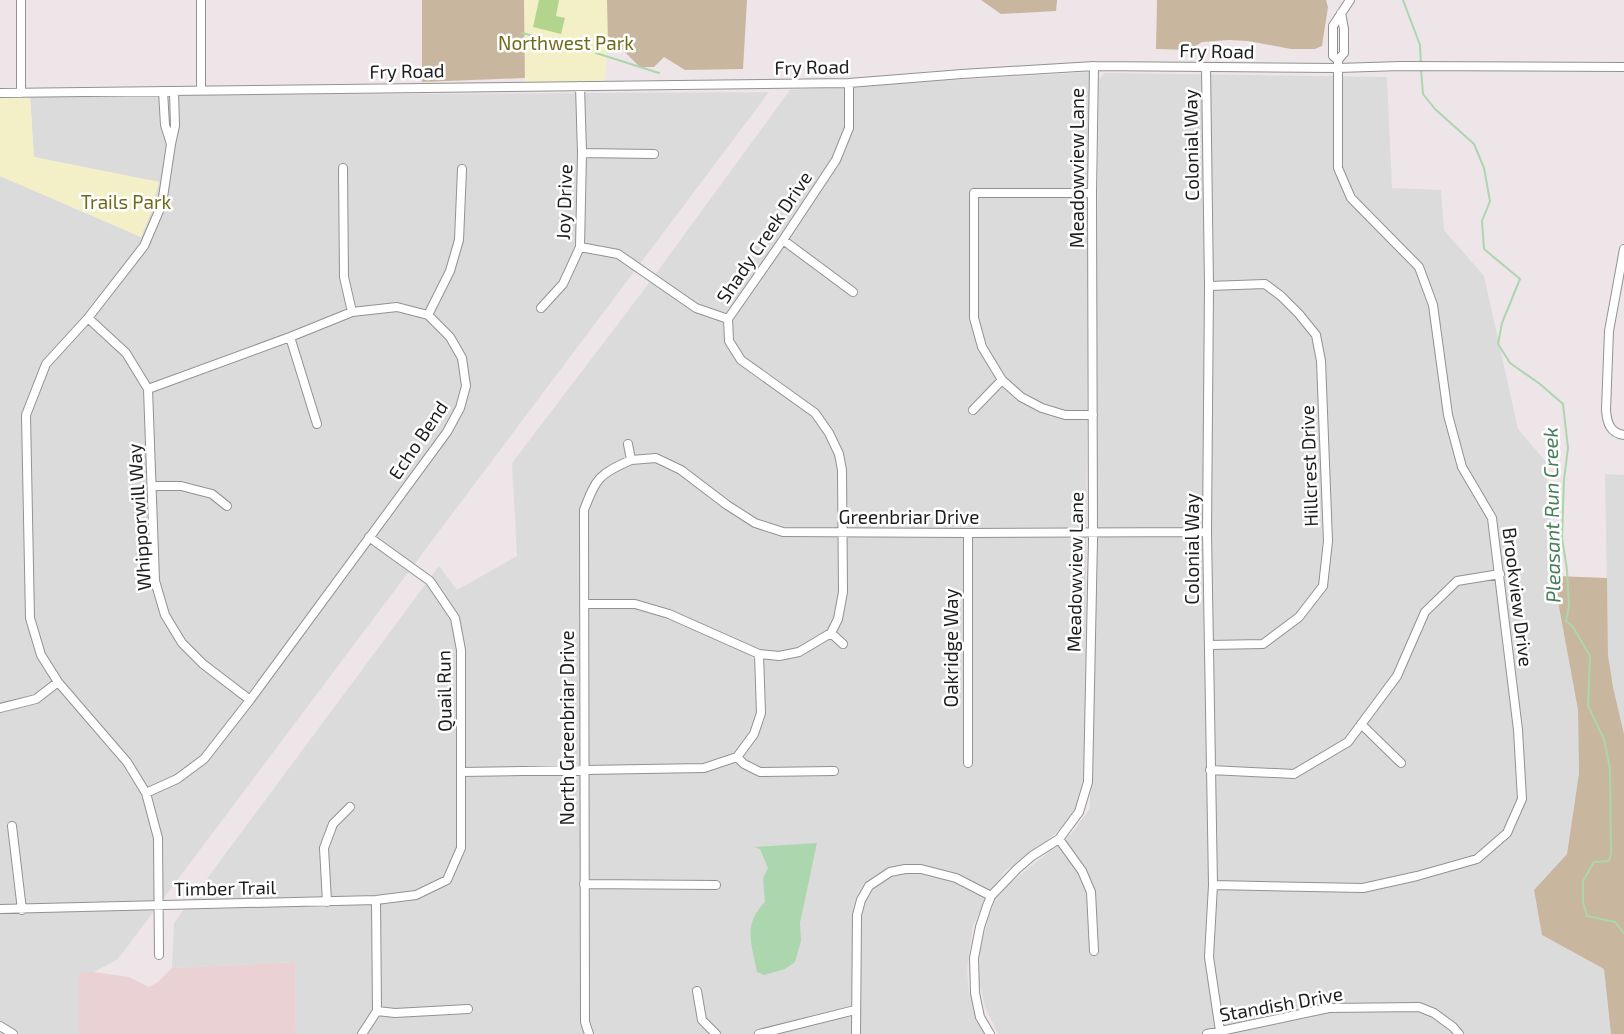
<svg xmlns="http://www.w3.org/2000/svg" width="1624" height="1034" viewBox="0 0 1624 1034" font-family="'Exo 2',sans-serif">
	<rect width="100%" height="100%" fill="#eee5e9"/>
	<!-- residential -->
	<path fill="#dcdbdc" d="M 1089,72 L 1085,769 L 1079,802 L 1068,823 L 1038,848 L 1005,871 L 991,891 L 973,925 L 967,970 L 969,993 L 986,1034 L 296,1034 L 295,962 L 172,968 L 174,923 L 439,566 L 457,590 L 517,556 L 512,463 L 646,287 L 790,90 Z
		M 1105,73 L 1387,77 L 1392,188 L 1441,190 L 1444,230 L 1484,276 L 1518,429 L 1547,463 L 1549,507 L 1559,607 L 1578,710 L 1579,773 L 1567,854 L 1534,890 L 1542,935 L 1604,969 L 1611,1034 L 998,1034 L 985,1007 L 979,982 L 980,951 L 988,919 L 997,894 L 1072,833 L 1090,808 L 1099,79 Z
		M 769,92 L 118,959 L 94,972 L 79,972 L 79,1034 L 0,1034 L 0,176 L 141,237 L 159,182 L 34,157 L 30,96 Z
		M 1605,474 L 1624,475 L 1624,734 L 1613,687 L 1608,655 Z"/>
	<!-- farmland -->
	<path fill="#ead2d4" d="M 295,962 L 296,1034 L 79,1034 L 79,972 L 94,972 L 129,977 L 149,987 L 158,982 L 172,968 Z"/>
	<!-- forest -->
	<path fill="#c8b69f" d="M 422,0 L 535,0 L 535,67 L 525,78 L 422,82 Z
		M 597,0 L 747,0 L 743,69 L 685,70 L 664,57 L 654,67 L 640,67 L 598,26 Z
		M 981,0 L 1057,0 L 1057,1 L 1056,11 L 1001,14 Z
		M 1157,0 L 1326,0 L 1328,7 L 1322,46 L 1315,49 L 1291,49 L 1248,41 L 1229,40 L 1202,42 L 1189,50 L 1156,49 Z
		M 1556,576 L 1607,578 L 1608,655 L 1613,687 L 1624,734 L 1624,1034 L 1611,1034 L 1604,969 L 1542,935 L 1534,890 L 1567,854 L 1579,773 L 1578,710 L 1559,607 Z"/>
	<!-- park -->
	<path fill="#f3f0c7" d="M 524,0 L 607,0 L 608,43 L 604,86 L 525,86 Z
		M 0,96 L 30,96 L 34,157 L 159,182 L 151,213 L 141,237 L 0,176 Z"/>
	<!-- pitch -->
	<path fill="#b2d48c" d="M 539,0 L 559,0 L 556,16 L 565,18 L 561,34 L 533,27 Z"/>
	<!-- water -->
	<path fill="#abd6ae" d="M 817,843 L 800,923 L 801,941 L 795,962 L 785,969 L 764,975 L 757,972 C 752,944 742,925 765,902 L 763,878 L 768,868 L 760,849 L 754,847 Z"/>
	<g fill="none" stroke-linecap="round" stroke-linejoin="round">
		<!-- stream -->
		<path stroke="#abd6ae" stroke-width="2" d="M 1403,0 L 1420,45 L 1421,65
			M 522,33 L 584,49
			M 596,53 L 659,73
			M 1421,69 L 1423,94 L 1435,109 L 1474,144 L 1484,168 L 1490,201 L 1482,221 L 1484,249 L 1520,279 L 1502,323 L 1498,344 L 1510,363 L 1540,384 L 1563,404 L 1568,448 L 1564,479 L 1562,538 L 1567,570 L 1569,606 L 1566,621 L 1573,627 L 1590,656 L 1588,706 L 1604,739 L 1610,769 L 1611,853 L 1609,861 L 1594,862 L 1583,881 L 1583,902 L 1587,916 L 1615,922 L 1624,933"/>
		<!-- minor casing -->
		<g stroke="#929292" stroke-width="10">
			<path id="minor" d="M 201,0 L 201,90
				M 1338,60 L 1333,56 L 1333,26 L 1350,0
				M 1206,67 L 1209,286 L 1207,532 L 1213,885 L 1209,957 L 1220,1031
				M 163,91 L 165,125 L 171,144
				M 0,93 L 849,83 L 962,74 L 1094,66 L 1338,68 L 1401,66 L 1624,67
				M 21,93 L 21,0
				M 582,153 L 654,154
				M 343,168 L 344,277 L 352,312
				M 1092,193 L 974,193 L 974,318 L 982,347 L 1002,380 L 1021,397 L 1042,408 L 1065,415 L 1093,415
				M 783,240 L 853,292
				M 580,247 L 618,254 L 696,308 L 728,319
				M 1624,249 L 1609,331 L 1606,410 C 1607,423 1610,433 1624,435
				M 1209,286 L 1265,284 L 1281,296 L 1299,314 L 1316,335 L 1321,361 L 1328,541 L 1323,586 L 1299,617 L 1263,644 L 1209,645
				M 541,308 L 563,284 L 580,247 L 582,153 L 580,86
				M 428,315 L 450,271 L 459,240 L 462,169
				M 88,318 L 126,353 L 148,389 L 155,581 L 165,615 L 182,643 L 203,664 L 250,700
				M 290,337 L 317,424
				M 973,410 L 1002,380
				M 631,460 L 656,458 L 681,470 L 727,505 L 755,523 L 783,532 L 968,533 L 1207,532
				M 153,486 L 181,486 L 212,494 L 227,506
				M 968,533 L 968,763
				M 584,604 L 635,604 L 669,614 L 759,654 L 779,656 L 799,652 L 831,633 L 843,644
				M 831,633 L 838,619 L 843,592 L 842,470 L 839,454 L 829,433 L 815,413 L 741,360 L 729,341 L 728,319 L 783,240 L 836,160 L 849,128 L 849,83
				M 0,708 L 36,699 L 58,682
				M 1361,724 L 1401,763
				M 737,757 L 754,734 L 761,713 L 759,654
				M 737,757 L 744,764 L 760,772 L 834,771
				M 1210,770 L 1294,774 L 1348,742 L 1397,676 L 1425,612 L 1457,581 L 1500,574
				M 461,772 L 704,768 L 737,757
				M 146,793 L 177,779 L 204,759 L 250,700 L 447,432 L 460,408 L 466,386 L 462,358 L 450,337 L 428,315 L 397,307 L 352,312 L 290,337 L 148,389
				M 12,826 L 22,910
				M 1059,839 L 1082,871 L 1091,892 L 1094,951
				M 584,884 L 716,885
				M 1213,885 L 1363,888 L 1417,876 L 1477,859 L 1507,833 L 1522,799 L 1518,730 L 1492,518 L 1462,467 L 1448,415 L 1433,305 L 1419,267 L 1351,198 L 1338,168 L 1338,60 L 1344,53 L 1344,29 L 1341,13
				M 327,902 L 324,848 L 333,824 L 350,807
				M 0,909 L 376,900 L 416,895 L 447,880 L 461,848 L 461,650 L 455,618 L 430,581 L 369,537
				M 159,955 L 158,838 L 146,793 L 127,762 L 58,682 L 41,655 L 30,618 L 26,415 L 46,364 L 88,318 L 144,246 L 162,204 L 171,144 L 175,126 L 174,91
				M 697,991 L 702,1020 L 716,1034
				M 377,1011 L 395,1013 L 468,1009
				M 0,1026 L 13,1034
				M 362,1034 L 377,1011 L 376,900
				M 589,1034 L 585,1022 L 584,510 C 596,478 599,474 631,460 L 628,444
				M 759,1034 L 855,1010
				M 856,1034 L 857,915 L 861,900 L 869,886 L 890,872 L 905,869 L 921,869 L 956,878 L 991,896
				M 990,1034 L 980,1017 L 975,993 L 974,958 L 980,927 L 987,906 L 991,896 L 1017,869 L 1032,856 L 1059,839 L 1079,812 L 1088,782 L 1093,539 L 1092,193 L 1094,66
				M 1207,1034 L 1329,1008 L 1419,1007 L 1434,1013 L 1453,1027 L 1459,1034"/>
		</g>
		<!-- minor -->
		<use href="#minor" stroke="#fff" stroke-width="8"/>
	</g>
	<g text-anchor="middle" stroke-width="5" stroke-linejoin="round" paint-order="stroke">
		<!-- park labels -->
		<g font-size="19" fill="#6f6a18" stroke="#fff">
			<text x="566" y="50">Northwest Park</text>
			<text x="126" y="209">Trails Park</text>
		</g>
		<!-- street labels -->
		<g font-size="19" fill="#1e1e1e" stroke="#fff">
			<text transform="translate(1217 51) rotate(1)" y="7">Fry Road</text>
			<text transform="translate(812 67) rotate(-1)" y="7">Fry Road</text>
			<text transform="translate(407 71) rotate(-1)" y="7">Fry Road</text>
			<text transform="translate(1191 145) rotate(-91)" y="7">Colonial Way</text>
			<text transform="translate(1077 168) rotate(-90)" y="7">Meadowview Lane</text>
			<text transform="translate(564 202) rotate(-88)" y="7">Joy Drive</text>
			<text transform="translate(764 237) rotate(-56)" y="7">Shady Creek Drive</text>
			<text transform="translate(418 440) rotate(-56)" y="7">Echo Bend</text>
			<text transform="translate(1309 466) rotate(-92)" y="7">Hillcrest Drive</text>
			<text transform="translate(139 517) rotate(-94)" y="7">Whipporwill Way</text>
			<text x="909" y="524">Greenbriar Drive</text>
			<text transform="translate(1192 549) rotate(-90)" y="7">Colonial Way</text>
			<text transform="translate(1075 572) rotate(-89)" y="7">Meadowview Lane</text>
			<text transform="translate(1518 597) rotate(83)" y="7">Brookview Drive</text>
			<text transform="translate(951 648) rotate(-90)" y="7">Oakridge Way</text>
			<text transform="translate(444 691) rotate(-91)" y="7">Quail Run</text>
			<text transform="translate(567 728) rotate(-90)" y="7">North Greenbriar Drive</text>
			<text transform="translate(225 888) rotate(-1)" y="7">Timber Trail</text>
			<text transform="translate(1281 1004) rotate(-10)" y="7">Standish Drive</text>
		</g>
		<!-- water labels -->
		<g font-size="20" font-style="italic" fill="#457e59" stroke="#fff">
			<text transform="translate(1552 515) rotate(-91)" y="7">Pleasant Run Creek</text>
		</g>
	</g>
</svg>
